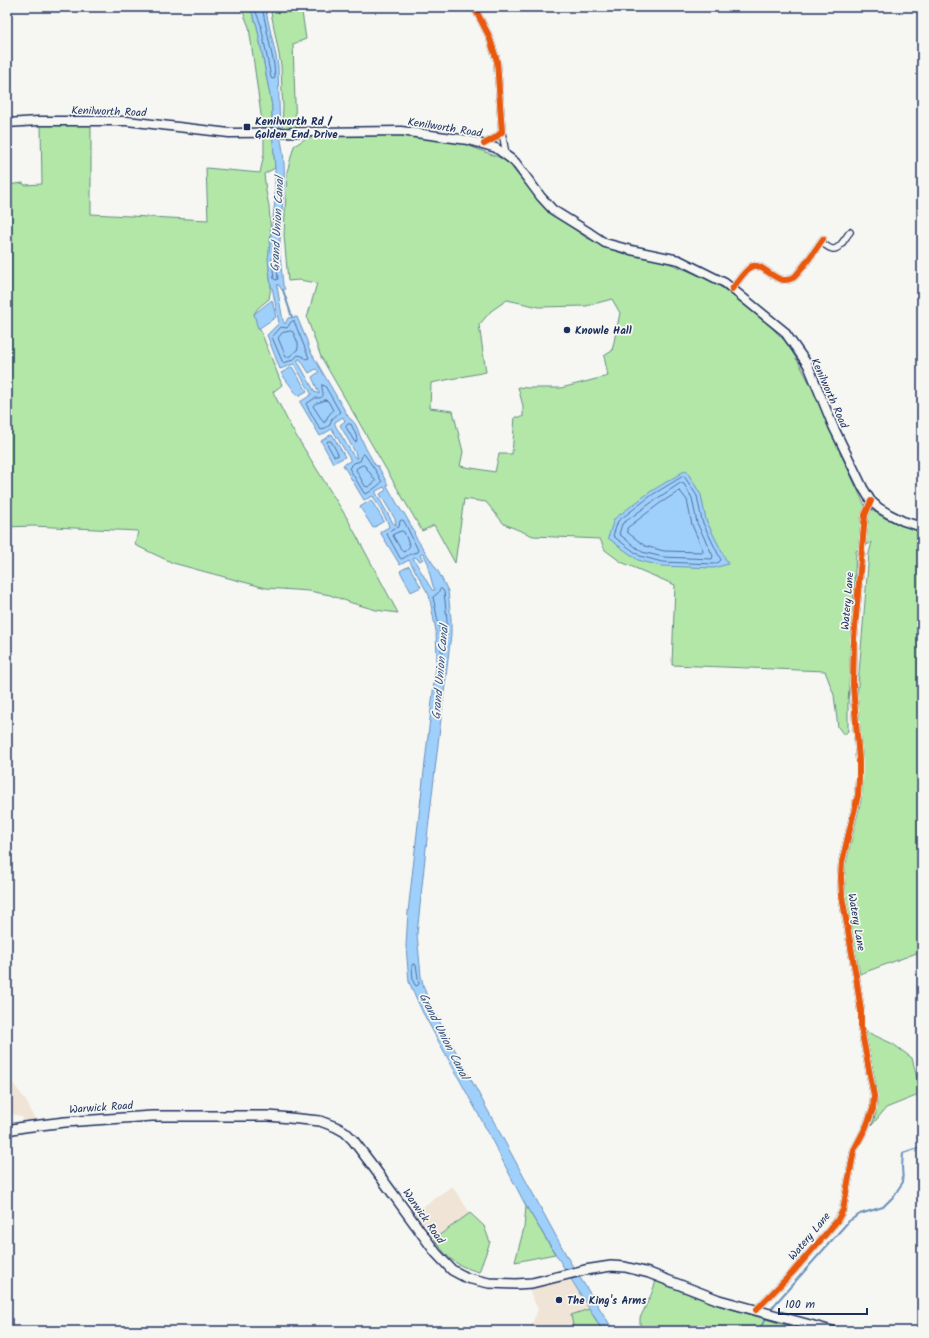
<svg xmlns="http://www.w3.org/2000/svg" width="929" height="1338" viewBox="0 0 929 1338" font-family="Kalam,sans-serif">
	<rect width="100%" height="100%" fill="#f6f6f2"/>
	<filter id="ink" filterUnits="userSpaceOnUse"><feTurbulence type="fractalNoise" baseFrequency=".025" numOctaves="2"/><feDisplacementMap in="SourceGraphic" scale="8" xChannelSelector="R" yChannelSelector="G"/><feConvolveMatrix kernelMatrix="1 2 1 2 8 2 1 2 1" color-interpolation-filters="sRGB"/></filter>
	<g filter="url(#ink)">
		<!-- built -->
		<path fill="#efe4d5" d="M 7,1075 L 26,1101 L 35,1119 L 25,1123 L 21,1116 L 7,1113 Z
			M 452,1186 L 470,1213 L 434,1239 L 414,1213 Z
			M 571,1280 L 603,1331 L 529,1331 L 538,1310 L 528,1287 L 543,1286 Z"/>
		<!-- green -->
		<path fill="#b2e7a8" stroke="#668b83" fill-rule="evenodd" d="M 241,7 L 250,7 L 257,26 L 272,106 L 272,128 L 262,129 L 262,122 L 249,27 Z
			M 270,7 L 300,7 L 302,12 L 306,39 L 293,44 L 296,130 L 282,130 L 283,106 L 282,93 L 281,65 Z
			M 41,124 L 91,125 L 91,214 L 208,220 L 206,168 L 260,173 L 264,154 L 264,137 L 273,138 L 275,168 L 264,174 L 266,191 L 269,206 L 271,235 L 269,268 L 271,287 L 269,299 L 258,308 L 254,314 L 282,385 L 273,392 L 292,429 L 347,518 L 398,613 L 376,610 L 352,603 L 330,595 L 309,591 L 266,588 L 206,572 L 173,563 L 135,545 L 138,531 L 32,526 L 7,527 L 7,185 L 23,183 L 24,185 L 42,184 Z
			M 396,135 L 464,144 L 506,160 L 525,184 L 551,213 L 587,238 L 621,253 L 661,260 L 711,280 L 742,302 L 772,328 L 787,343 L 799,363 L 819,401 L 841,454 L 865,506 L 886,519 L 922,531 L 922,951 L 860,974 L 848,918 L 845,892 L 844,871 L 861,800 L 862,768 L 857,697 L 869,553 L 872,542 L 856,551 L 848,704 L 848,731 L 844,735 L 838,727 L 834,695 L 825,671 L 672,665 L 675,585 L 621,562 L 605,550 L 600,539 L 533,536 L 504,524 L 486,502 L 464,499 L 455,563 L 434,525 L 422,531 L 321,357 L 307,318 L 317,283 L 299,280 L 288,281 L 284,235 L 287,172 L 294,146 L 308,137 ZM 612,299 L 620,313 L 612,351 L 604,356 L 608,376 L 561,388 L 528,388 L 518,387 L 523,406 L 523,417 L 515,417 L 512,454 L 499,454 L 495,472 L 460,466 L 463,452 L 453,411 L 430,408 L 431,383 L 486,372 L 479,325 L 491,311 L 507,300 L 539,307 L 586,306 Z
			M 865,1031 L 893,1044 L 912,1058 L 921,1094 L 886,1108 L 872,1125 L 876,1113 L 876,1086 Z
			M 526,1206 L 555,1254 L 515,1262 L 524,1228 Z
			M 470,1213 L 484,1226 L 490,1242 L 479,1272 C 455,1265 449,1260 434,1239 Z
			M 656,1281 L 718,1305 L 806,1331 L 650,1331 L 640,1325 L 640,1318 L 651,1295 Z
			M 589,1309 L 603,1331 L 574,1331 L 571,1315 Z"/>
		<!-- water -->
		<path fill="#9fd0fb" stroke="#6a90bc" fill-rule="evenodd" d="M 250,7 L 265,7 L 278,65 L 280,136 C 289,171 281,207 280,242 C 279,256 282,271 283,285 L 285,289 L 282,290 L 278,284 L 277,286 L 283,321 L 285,324 L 288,318 L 297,317 L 307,341 L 309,349 L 349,418 C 358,423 358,434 363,442 C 366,450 371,457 375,465 L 378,466 L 388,485 L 387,486 L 402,512 L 404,513 L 414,531 L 415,536 L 439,573 L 448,591 L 451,619 L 451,634 L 428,829 L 417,934 L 421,976 L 424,988 L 430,1004 L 570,1262 L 614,1331 L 603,1331 L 526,1206 L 481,1119 L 423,1013 L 409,982 L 406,946 L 408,912 L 437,657 L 436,631 L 429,595 L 409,560 L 400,565 L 380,532 L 389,527 L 388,523 L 373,496 L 364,500 L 343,465 L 350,461 L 350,459 L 332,429 L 320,436 L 300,402 L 311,395 L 311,393 L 294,364 L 280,369 L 267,335 L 279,323 L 272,287 L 271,287 L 268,259 L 275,201 L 275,168 L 272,128 L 272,106 L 257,26 ZM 298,359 L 300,359 L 309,373 L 316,369 L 319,372 L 312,377 L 319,393 L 319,394 L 315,392 L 298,362 ZM 343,417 L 345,421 L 340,425 L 355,452 L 357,459 L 353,455 L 335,425 L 335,422 ZM 384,487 L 386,490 L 380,494 L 395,519 L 396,525 L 393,523 L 376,493 L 376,491 ZM 423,553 L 429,565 L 428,567 L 433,586 L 435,590 L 432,590 L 413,558 L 415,557 L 420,561 L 423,559 L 420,555 Z
			M 272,300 L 276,317 L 258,329 L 254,314 Z
			M 292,367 L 307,391 L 298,396 L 281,373 Z
			M 332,434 L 345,457 L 333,463 L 321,441 Z
			M 686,470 L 701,495 L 706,520 L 728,564 L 714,568 L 661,566 L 638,560 L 608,538 L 614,519 L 650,492 Z
			M 371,500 L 384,521 L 373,528 L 360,507 Z
			M 409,566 L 421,587 L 411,592 L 400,571 Z"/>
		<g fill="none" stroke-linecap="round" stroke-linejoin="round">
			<!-- shore -->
			<path stroke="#506f9d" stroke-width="1" d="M 254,7 L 261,25 L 271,78 L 273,79 L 275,78 L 274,65 L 262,7
				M 274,257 L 276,258 L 278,279 L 276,280 L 274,279 L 272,259 Z
				M 294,321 L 309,358 L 306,359 L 302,356 L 298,355 L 293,360 L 283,363 L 272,337 L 281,327 L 287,328 L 291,322 Z
				M 291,331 L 293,332 L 298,343 L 298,349 L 290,356 L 286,357 L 278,338 L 282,333 Z
				M 322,385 L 325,386 L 340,412 L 332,419 L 330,425 L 322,430 L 320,429 L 306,404 L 315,398 C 328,399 321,392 322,385 Z
				M 325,400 L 328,401 L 333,410 L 328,416 L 325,422 L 324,423 L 313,406 C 315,402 321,403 325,400 Z
				M 348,424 L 351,424 L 356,435 L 357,440 L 356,442 L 354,441 L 346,427 Z
				M 328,441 L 331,441 L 338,454 L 338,456 L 334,456 L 327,444 Z
				M 363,454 L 365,455 C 371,464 377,472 382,482 C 379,485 370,492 366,494 L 364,493 L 349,468 L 354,463 L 360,461 Z
				M 363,465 L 365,466 L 375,480 L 375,482 L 368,487 L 365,486 L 356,470 L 357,468 Z
				M 684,476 L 697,496 L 702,521 L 721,560 L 719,562 L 714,564 L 662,562 L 640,556 L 613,536 L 618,521 L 652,495 Z
				M 681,483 L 684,484 L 692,498 L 697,523 L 713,556 L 712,559 L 663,557 L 642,552 L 619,534 L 622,524 L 655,500 Z
				M 680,491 L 687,500 L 692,525 L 703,550 L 703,552 L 664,551 L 645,546 L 627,532 L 627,528 L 659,504 Z
				M 402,520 L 404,521 L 418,550 L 417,552 C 411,553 407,556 402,559 L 400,558 L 387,534 L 392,529 L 399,527 L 400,521 Z
				M 402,531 L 404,532 L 410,546 L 404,552 L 402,551 L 393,536 L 394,534 Z
				M 440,589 L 442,589 L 444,592 L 447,620 L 445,651 L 443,653 L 441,651 L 440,631 L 433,597 L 438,593 Z
				M 413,964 L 416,965 L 419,984 L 417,986 L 415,985 L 413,981 L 412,966 Z"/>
			<!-- stream -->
			<path stroke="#6a90bc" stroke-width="2" d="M 283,290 L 292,317
				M 770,1311 L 776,1303 L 849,1221 L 860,1214 L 883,1207 L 893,1197 L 903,1182 L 902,1167 L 903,1153 L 922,1147
				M 758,1331 L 767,1317"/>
			<!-- street casing -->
			<g stroke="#1b2f5e" stroke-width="8">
				<path id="street" d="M 474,7 L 489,36 L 497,61 L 502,132 L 495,138 L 484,144
					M 502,132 L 506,154
					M 821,242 C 824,244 829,249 833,249 C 840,250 846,236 850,232
					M 732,289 C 736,284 747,267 753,266 C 764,263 777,287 793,278 C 800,273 817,247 823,239
					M 756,1310 L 792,1273 L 837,1221 L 843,1210 L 854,1150 L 866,1127 L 873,1109 L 874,1096 L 861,1028 L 861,1011 L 856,976 L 842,896 L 841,877 L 842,862 L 858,795 L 859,779 L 859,760 L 853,685 L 854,638 L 865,515 L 871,501"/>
			</g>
			<!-- secondary casing -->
			<g stroke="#1b2f5e" stroke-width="11">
				<path id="secondary" d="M 7,123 L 38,121 L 127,121 L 229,133 L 401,131 L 468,140 L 496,148 L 515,162 L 541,197 L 553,210 L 590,233 L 605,243 L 631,250 L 679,260 L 725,283 L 784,331 L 808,365 L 833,426 L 863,488 L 871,501 L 879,508 L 889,514 L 903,521 L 922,527"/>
			</g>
			<!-- primary casing -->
			<g stroke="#1b2f5e" stroke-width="12">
				<path id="primary" d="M 7,1130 L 24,1127 L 65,1122 L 152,1116 L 269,1116 L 320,1121 L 336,1127 L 345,1132 L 353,1140 L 372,1165 L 436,1253 L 452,1270 L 467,1278 L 489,1283 L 516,1284 L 532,1283 L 585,1270 L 611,1266 L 625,1267 L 649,1273 L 719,1300 L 832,1331"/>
			</g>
			<!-- street -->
			<use href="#street" stroke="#f6f6f2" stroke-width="5.5"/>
			<!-- secondary -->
			<use href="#secondary" stroke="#f6f6f2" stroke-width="8"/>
			<!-- primary -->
			<use href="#primary" stroke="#f6f6f2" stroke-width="9"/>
			<!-- cycleway casing -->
			<g stroke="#f6f6f2" stroke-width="8">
				<path id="cycleway" d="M 474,7 L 489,36 L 497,61 L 502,132 L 495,138 L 484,144
					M 732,289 C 736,284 747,267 753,266 C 764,263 777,287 793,278 C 800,273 817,247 823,239
					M 756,1310 L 792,1273 L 837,1221 L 843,1210 L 854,1150 L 866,1127 L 873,1109 L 874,1096 L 861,1028 L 861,1011 L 856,976 L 842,896 L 841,877 L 842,862 L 858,795 L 859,779 L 859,760 L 853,685 L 854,638 L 865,515 L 871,501"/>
			</g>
			<!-- cycleway -->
			<use href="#cycleway" stroke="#e8590c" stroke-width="6"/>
		</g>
	</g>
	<!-- markers -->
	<g fill="#1b2f5e" stroke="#f6f6f2" stroke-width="1.5">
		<rect x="243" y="123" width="8" height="8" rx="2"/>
		<circle cx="567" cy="330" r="4"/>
		<circle cx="559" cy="1300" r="4"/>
	</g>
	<g text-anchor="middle" stroke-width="3.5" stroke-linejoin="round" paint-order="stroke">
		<!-- street labels -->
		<g font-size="11" fill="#1b2f5e" stroke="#f6f6f2">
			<text transform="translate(109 111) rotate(2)" y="4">Kenilworth Road</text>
			<text transform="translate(445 127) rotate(9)" y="4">Kenilworth Road</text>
			<text transform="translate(830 393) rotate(66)" y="4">Kenilworth Road</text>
			<text transform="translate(847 601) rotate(-85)" y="4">Watery Lane</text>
			<text transform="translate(857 922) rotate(80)" y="4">Watery Lane</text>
			<text transform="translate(101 1107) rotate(-4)" y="4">Warwick Road</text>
			<text transform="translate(424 1216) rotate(55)" y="4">Warwick Road</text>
			<text transform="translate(809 1236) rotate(-50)" y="4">Watery Lane</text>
		</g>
		<!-- poi labels -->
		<g font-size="11" font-weight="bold" fill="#1b2f5e" stroke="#f6f6f2" text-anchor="start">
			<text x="255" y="125">Kenilworth Rd /<tspan x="255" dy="13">Golden End Drive</tspan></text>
			<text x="575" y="334">Knowle Hall</text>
			<text x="567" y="1304">The King's Arms</text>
		</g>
		<!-- water labels -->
		<g font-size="12" font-style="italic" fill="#3c5785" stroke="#f6f6f2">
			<text transform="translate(277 224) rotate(-87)" y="4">Grand Union Canal</text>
			<text transform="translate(440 672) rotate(-85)" y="4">Grand Union Canal</text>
			<text transform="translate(444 1036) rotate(63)" y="4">Grand Union Canal</text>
		</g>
	</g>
	<!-- margin -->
	<rect width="929" height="1338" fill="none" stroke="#f6f6f2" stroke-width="24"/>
	<rect x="12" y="12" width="905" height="1314" fill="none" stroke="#1b2f5e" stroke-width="1.5" filter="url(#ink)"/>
	<!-- scale -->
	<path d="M779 1308v6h88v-6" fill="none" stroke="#1b2f5e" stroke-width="2"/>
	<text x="785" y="1308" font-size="12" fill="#1b2f5e" stroke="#f6f6f2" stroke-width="3" paint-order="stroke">100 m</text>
</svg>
